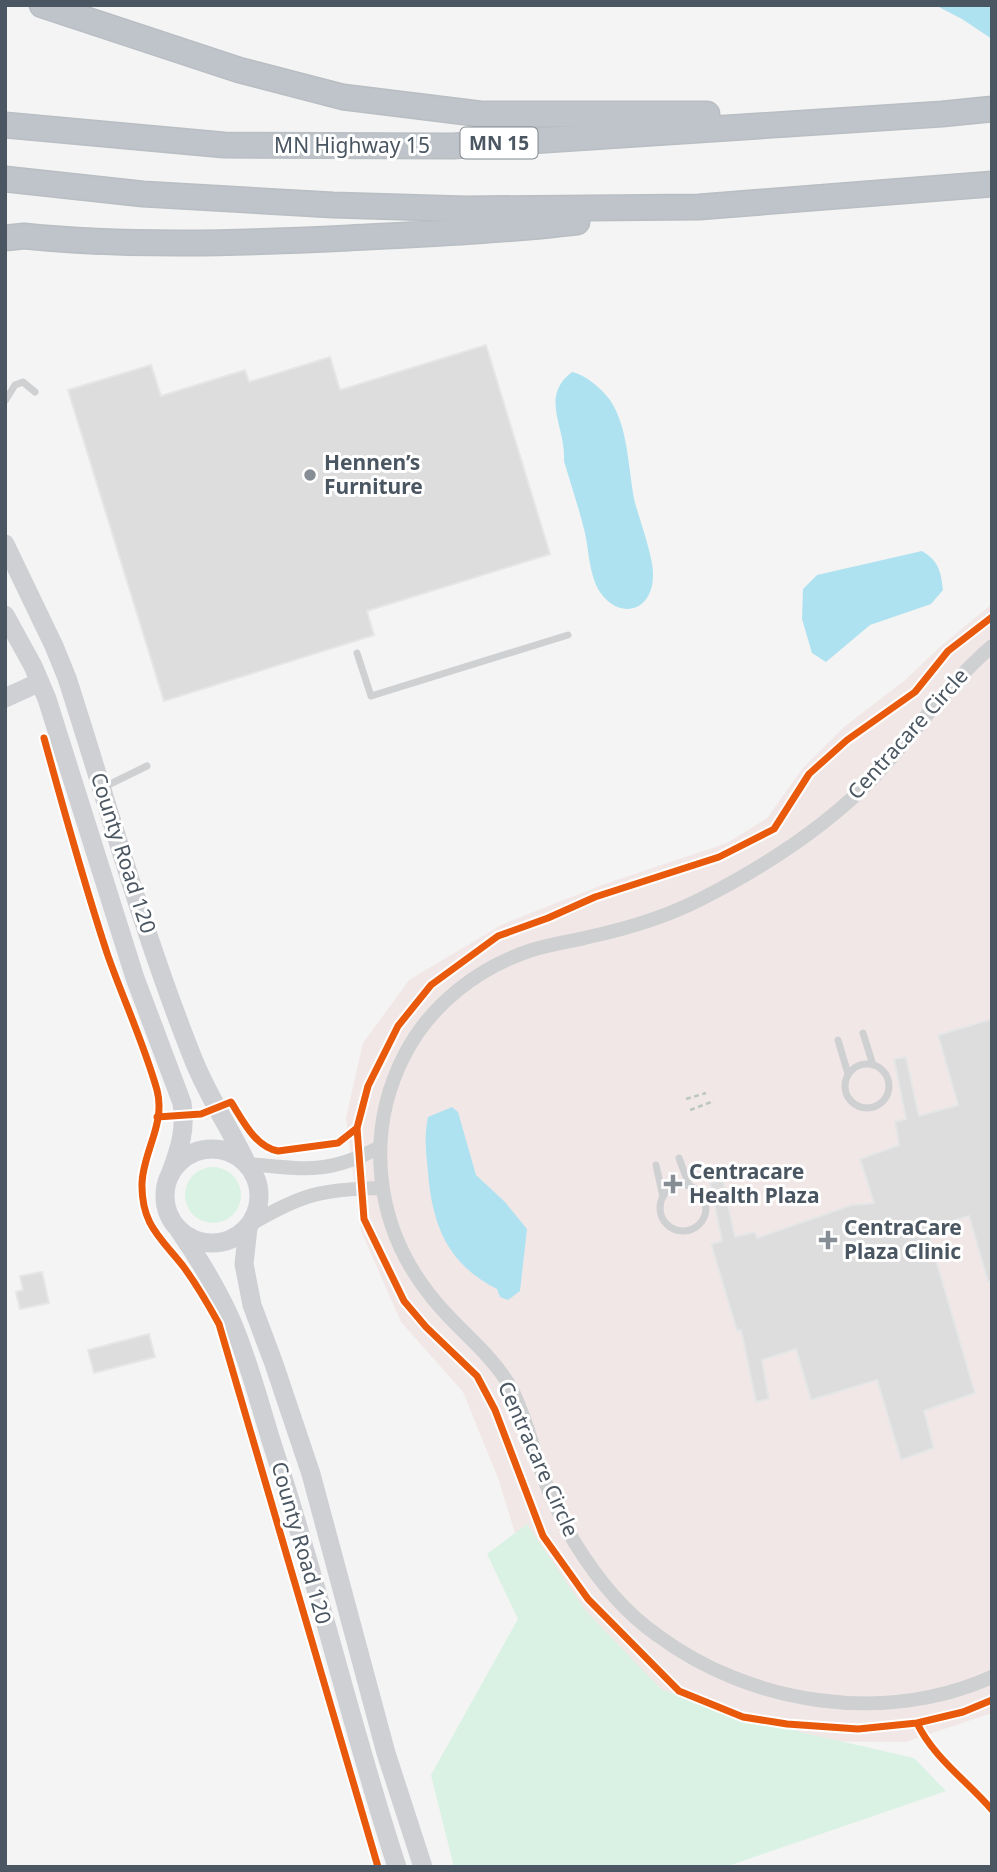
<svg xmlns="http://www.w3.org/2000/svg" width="997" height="1872" viewBox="0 0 997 1872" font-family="'Noto Sans',sans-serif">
	<rect width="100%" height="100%" fill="#f4f4f4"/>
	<!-- medical -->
	<path fill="#f1e7e6" d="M 992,604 L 992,1713 L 905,1742 L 783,1741 L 649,1704 L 519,1546 L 498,1478 L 463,1392 L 401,1322 L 361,1231 L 346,1118 L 363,1043 L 409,980 L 503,924 L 602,885 L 727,843 L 767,818 L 803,768 L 844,727 L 904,681 L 941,646 Z"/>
	<!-- green -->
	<path fill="#d9f2e3" d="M185 1195a28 28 0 1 1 56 0a28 28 0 1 1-56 0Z
		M 527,1524 L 585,1610 L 662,1690 L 800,1732 L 914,1758 L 946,1791 L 725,1867 L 454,1867 L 431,1775 L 518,1619 L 487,1554 Z"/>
	<!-- water -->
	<path fill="#aee2f0" d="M 935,5 L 992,5 L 992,39 L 962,19 Z
		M 572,372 C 586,375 601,388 610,400 C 629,428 628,471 635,503 C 640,520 654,560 653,575 C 653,613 617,621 598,589 C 589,572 589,551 585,533 C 579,508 571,485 564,461 C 566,426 539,397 572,372 Z
		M 922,551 C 939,561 941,572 943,590 L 931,604 L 870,625 L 826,662 L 812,653 L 802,619 L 803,589 L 817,575 Z
		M 452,1107 L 458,1112 L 476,1175 L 505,1202 L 527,1229 L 520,1291 L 508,1300 L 500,1297 L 497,1289 C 447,1264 432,1224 428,1172 C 426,1153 424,1136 428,1117 Z"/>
	<!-- building -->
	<path fill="#ddddde" stroke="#e5e6e7" stroke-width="2" d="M 486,345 L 550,554 L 367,611 L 374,635 L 164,701 L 68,390 L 151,365 L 161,396 L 245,370 L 249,382 L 330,357 L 340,390 Z
		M 992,1019 L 992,1281 L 988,1282 L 969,1216 L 927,1229 L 975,1393 L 924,1411 L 934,1448 L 901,1460 L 877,1380 L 811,1400 L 796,1349 L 762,1360 L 769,1399 L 756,1402 L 741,1330 L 737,1331 L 711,1244 L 722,1241 L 710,1183 L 723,1180 L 735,1237 L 755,1232 L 757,1238 L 852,1205 L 874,1203 L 860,1159 L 899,1145 L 895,1122 L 906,1119 L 894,1059 L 906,1057 L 919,1116 L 958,1105 L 938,1035 Z
		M 42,1272 L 49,1303 L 20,1309 L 16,1292 L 23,1290 L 20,1276 Z
		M 149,1334 L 155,1357 L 94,1373 L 88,1350 Z"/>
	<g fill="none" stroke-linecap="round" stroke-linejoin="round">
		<!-- highway casing -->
		<g stroke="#b9bec3" stroke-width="27">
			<path id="highway" d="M 42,5 L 239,70 L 343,97 L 481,114 L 707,114
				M 5,125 L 224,145 L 453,146 L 942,114 L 992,109
				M 5,179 L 143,194 L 333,205 L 466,209 L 699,207 L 992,184
				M 5,238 L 24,236 C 132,247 241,243 349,238 C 425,234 501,231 577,222"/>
		</g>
		<!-- path -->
		<path stroke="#bcc7c4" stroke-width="2.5" stroke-dasharray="5 3.5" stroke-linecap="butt" d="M 686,1099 L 706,1093
			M 690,1110 L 714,1101"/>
		<!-- lane -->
		<path stroke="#ced0d2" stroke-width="7" d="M 5,401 L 15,385 L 23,382 L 35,392
			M 357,653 L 371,696 L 568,635
			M 102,788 L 147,766
			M 863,1033 L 873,1065
			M 838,1040 L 848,1074
			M845 1086a22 22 0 1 1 44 0a22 22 0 1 1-44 0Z
			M 679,1158 L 689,1185
			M 656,1165 L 663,1197
			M660 1208a23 23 0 1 1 46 0a23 23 0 1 1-46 0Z"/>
		<!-- street -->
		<path stroke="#ced0d2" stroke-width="14" d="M 992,646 C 947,685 914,734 874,777 C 824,829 764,867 701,899 C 668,916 629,928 593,936 C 573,941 552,944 532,950 C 479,967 431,1004 405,1054 C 364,1133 375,1226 430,1295 C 455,1328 490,1351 511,1388 C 526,1417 533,1449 544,1479 C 553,1501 563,1523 575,1543 C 596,1577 624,1612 657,1635 C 751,1705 884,1725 992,1677
			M 248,1164 C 305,1169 327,1175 380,1147
			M 251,1224 C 302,1194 322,1189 381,1188"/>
		<!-- secondary -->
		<path stroke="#ced0d4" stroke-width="19" d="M 5,544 L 54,646 L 67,678 C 108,805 143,933 192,1056 C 206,1093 228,1125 245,1160
			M 5,615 L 33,666 L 47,699 L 135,978 L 182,1103 C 186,1129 180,1148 171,1172
			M 5,698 L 40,682
			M165 1196a47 47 0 1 1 94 0a47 47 0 1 1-94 0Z
			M 248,1228 L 244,1264 L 252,1305 L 274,1364 L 311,1474 L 386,1753 L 423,1867
			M 179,1230 C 199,1259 218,1290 232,1322 C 250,1364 261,1410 275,1453 C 320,1590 352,1730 397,1867"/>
		<!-- highway -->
		<use href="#highway" stroke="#bec4c9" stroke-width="24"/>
		<!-- cycleway casing -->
		<g stroke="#fff" stroke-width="11">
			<path id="cycleway" d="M 992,617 L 948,651 L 915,692 L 847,740 L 809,774 L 774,829 L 719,857 L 595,897 L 548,918 L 498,936 L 431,985 L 398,1026 L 368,1086 L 357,1128 L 364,1219 L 404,1301 L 426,1327 L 477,1376 L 495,1410 L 543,1536 L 588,1599 L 679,1691 L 743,1717 L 787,1724 L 858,1729 L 917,1723 L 963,1712 L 992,1700
				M 44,738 C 64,811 84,884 108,956 C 124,1001 144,1044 157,1090 C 166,1123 143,1152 142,1183 C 141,1224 160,1237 183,1266 C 197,1285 208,1304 219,1324 L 378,1867
				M 157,1117 L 201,1114 L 231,1102 C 242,1119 255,1147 278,1151 L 338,1143 L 357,1128
				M 917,1723 C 933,1757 967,1781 992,1810"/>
		</g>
		<!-- cycleway -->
		<use href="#cycleway" stroke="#e8590c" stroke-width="7"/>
	</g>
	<!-- markers -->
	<g fill="#868d94" stroke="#fff" stroke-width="2.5">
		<circle cx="310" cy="475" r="7"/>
		<path d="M669.5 1173.5h7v7h7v7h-7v7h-7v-7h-7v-7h7z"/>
		<path d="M824.5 1229.5h7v7h7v7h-7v7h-7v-7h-7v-7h7z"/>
	</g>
	<g text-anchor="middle" stroke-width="6" stroke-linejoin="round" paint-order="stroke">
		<!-- shield labels -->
		<rect fill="#fff" stroke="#808990" stroke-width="2" x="460.5" y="127.5" width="77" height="31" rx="5"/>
		<g font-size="19" font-weight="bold" fill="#4a5661">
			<text x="499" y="150">MN 15</text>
		</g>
		<!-- street labels -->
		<g font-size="21" fill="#4a5661" stroke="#fff">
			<text x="352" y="153">MN Highway 15</text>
			<text transform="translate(908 734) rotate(-48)" y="7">Centracare Circle</text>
			<text transform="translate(123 853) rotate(72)" y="7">County Road 120</text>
			<text transform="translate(538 1459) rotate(66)" y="7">Centracare Circle</text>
			<text transform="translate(301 1543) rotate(74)" y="7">County Road 120</text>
		</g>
		<!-- poi labels -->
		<g font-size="21" font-weight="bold" fill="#4a5661" stroke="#fff" text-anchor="start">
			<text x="324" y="470">Hennen’s<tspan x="324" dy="24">Furniture</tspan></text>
			<text x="689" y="1179">Centracare<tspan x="689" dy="24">Health Plaza</tspan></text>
			<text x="844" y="1235">CentraCare<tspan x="844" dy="24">Plaza Clinic</tspan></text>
		</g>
	</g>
	<!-- border -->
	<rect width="997" height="1872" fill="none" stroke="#4a5661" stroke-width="14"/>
</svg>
